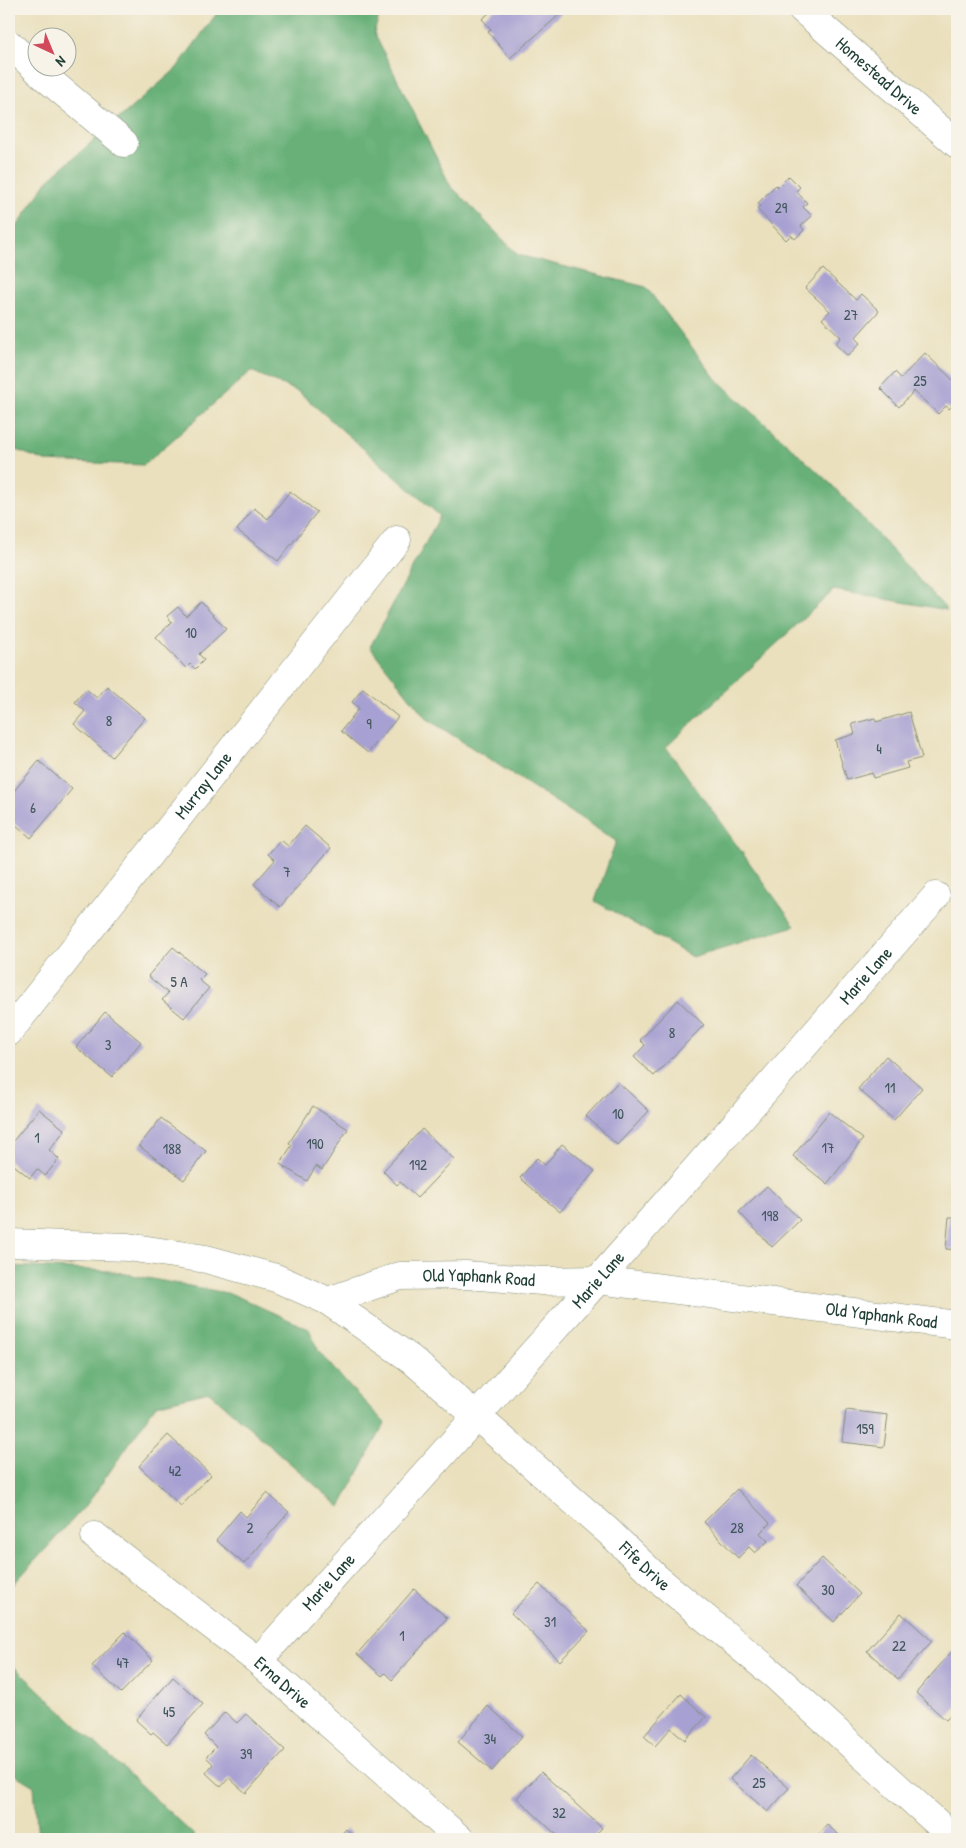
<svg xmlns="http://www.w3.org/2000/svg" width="966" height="1848" viewBox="0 0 966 1848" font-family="'Patrick Hand',sans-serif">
	<rect width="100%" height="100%" fill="#f7f3e8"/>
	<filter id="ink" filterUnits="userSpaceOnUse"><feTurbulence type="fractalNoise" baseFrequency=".02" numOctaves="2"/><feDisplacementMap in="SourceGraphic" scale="10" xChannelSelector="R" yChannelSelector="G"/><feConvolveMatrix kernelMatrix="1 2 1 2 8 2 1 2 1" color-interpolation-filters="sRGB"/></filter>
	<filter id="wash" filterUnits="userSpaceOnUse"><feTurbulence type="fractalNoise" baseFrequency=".0096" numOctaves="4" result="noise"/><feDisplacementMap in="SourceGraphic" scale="20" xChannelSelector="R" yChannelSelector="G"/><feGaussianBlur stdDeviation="1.12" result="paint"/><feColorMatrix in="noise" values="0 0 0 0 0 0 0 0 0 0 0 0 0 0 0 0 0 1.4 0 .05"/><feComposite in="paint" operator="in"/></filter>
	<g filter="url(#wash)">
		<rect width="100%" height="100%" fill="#eae0bd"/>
		<!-- forest -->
		<path fill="#67b078" stroke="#437656" d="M 220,9 L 381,9 L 374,33 L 450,185 L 518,255 L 646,287 L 716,379 L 831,484 L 947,610 L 834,590 L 666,747 L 795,926 L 692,957 L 595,901 L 616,841 L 426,718 L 370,647 L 440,516 L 299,392 L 251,371 L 144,465 L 45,461 L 9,447 L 9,239 L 47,181 L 176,69 Z
			M 9,1266 L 110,1271 L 232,1294 L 309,1329 L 319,1352 L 350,1387 L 385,1423 L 340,1507 L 209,1392 L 156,1405 L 88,1503 L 9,1589 Z
			M 9,1662 L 197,1838 L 197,1839 L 38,1839 L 34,1786 L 9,1771 Z"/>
		<g id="blocks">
			<!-- building -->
			<path fill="#a7a0d2" d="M 494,9 L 566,9 L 510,58 L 488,32 L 491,29 L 482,19 Z
				M 789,176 L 800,187 L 796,191 L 807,203 L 803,207 L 812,216 L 801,226 L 804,230 L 795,239 L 791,235 L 786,240 L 757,209 L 760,206 L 758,203 L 776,185 L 778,187 Z
				M 823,269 L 856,300 L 861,294 L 879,311 L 855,338 L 860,343 L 848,356 L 835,344 L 841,337 L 822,319 L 830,311 L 805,288 Z
				M 925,353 L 957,384 L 957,393 L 955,395 L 957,397 L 957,401 L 949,409 L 946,406 L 938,414 L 914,391 L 899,407 L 880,388 L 895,372 L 901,378 Z
				M 290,491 L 317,512 L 278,561 L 237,530 L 254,508 L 268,519 Z
				M 201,602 L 226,629 L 199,654 L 204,660 L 195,669 L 190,664 L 186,668 L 156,637 L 172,622 L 167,616 L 178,607 L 186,616 Z
				M 107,686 L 145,718 L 112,757 L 74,724 L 85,711 L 75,702 L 86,689 L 97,698 Z
				M 363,688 L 398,717 L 368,753 L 341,731 L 359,708 L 352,702 Z
				M 909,712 L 922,758 L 906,762 L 908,768 L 873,778 L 872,773 L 847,780 L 835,740 L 855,734 L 852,724 L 875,718 L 876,722 Z
				M 39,761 L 72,789 L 31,838 L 9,819 L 9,797 Z
				M 305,826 L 331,848 L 280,907 L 254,884 L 275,860 L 268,854 L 281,840 L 288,846 Z
				M 173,947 L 205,974 L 199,980 L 209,988 L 184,1018 L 162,1000 L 168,993 L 148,976 Z
				M 678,1000 L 704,1025 L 654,1076 L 634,1057 L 645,1045 L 640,1040 Z
				M 105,1012 L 141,1042 L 112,1077 L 76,1047 Z
				M 886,1056 L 922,1088 L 894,1120 L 858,1089 Z
				M 618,1082 L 649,1111 L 617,1145 L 586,1116 Z
				M 313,1106 L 348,1129 L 322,1170 L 316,1166 L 307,1181 L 280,1164 L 292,1145 L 289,1143 Z
				M 39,1109 L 65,1130 L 49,1150 L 59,1159 L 45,1176 L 37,1169 L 30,1178 L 9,1161 L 9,1146 Z
				M 829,1112 L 863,1139 L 827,1184 L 793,1156 Z
				M 161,1118 L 206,1151 L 184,1180 L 139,1146 Z
				M 422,1129 L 454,1159 L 417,1198 L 400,1182 L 397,1185 L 383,1171 Z
				M 562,1144 L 595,1171 L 560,1212 L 520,1178 L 537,1158 L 545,1165 Z
				M 767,1186 L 800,1220 L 772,1247 L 739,1212 Z
				M 949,1217 L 957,1217 L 957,1250 L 946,1249 Z
				M 846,1410 L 888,1415 L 884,1447 L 842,1442 Z
				M 168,1435 L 211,1475 L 181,1506 L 139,1466 Z
				M 737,1489 L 770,1523 L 760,1533 L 768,1541 L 755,1553 L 749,1547 L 738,1558 L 704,1522 Z
				M 267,1493 L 289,1512 L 244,1564 L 216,1540 L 240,1511 L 246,1517 Z
				M 822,1558 L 860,1594 L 834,1622 L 796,1586 Z
				M 539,1584 L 589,1631 L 560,1661 L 511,1613 Z
				M 414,1589 L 447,1618 L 392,1680 L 385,1673 L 382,1676 L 357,1654 Z
				M 901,1613 L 932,1641 L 898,1679 L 867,1651 Z
				M 125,1632 L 153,1660 L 121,1693 L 92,1666 Z
				M 953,1650 L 957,1654 L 957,1708 L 946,1720 L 916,1693 Z
				M 173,1677 L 203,1704 L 167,1744 L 153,1732 L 151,1734 L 136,1720 Z
				M 681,1694 L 706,1717 L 685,1740 L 671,1728 L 655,1746 L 644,1736 Z
				M 488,1706 L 522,1736 L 492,1771 L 458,1742 Z
				M 225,1712 L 237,1723 L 246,1714 L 285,1750 L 246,1793 L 229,1778 L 221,1787 L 206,1773 L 213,1764 L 206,1757 L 216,1747 L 204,1735 Z
				M 751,1755 L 789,1788 L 768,1812 L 730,1779 Z
				M 541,1772 L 602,1828 L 591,1839 L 561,1839 L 517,1798 Z
				M 827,1825 L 844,1839 L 815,1839 Z
				M 346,1829 L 357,1839 L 337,1839 Z"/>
		</g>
	</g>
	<g filter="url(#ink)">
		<use href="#blocks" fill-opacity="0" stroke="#848e78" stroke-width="1"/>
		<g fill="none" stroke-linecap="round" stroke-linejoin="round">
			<!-- minor casing -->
			<g stroke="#848e78" stroke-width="29">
				<g id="minor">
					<path id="s1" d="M 802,9 L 957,144"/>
					<path d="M 9,44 L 45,77 L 124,143"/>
					<path id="s2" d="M 9,1032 L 397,540"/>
					<path id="s3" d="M 9,1243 L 128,1247 L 206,1259 L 276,1278 L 328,1301 L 411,1359 L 609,1532 L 658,1579 L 773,1674 L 955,1839"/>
					<path id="s4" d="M 328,1301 L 400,1276 L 466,1275 L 542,1281 L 598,1280 L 957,1325"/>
					<path id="s5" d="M 95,1536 L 258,1661 L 460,1839"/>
					<path id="s6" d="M 258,1661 L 598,1280 L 936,896"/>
				</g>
			</g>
			<!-- minor -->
			<use href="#minor" stroke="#fff" stroke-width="28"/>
		</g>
	</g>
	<g text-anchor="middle" stroke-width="4.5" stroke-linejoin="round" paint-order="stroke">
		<!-- number labels -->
		<g font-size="15" fill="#41565c">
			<text x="781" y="213">29</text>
			<text x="851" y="320">27</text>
			<text x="920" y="386">25</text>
			<text x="191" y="638">10</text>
			<text x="109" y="726">8</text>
			<text x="369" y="729">9</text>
			<text x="879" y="754">4</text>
			<text x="33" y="813">6</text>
			<text x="287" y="877">7</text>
			<text x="179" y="987">5 A</text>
			<text x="672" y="1038">8</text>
			<text x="108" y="1050">3</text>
			<text x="890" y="1093">11</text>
			<text x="618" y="1119">10</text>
			<text x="37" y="1143">1</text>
			<text x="315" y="1149">190</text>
			<text x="828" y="1153">17</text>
			<text x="172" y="1154">188</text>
			<text x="418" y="1170">192</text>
			<text x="770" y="1221">198</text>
			<text x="865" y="1434">159</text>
			<text x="175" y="1476">42</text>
			<text x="250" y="1533">2</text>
			<text x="737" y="1533">28</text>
			<text x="828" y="1595">30</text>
			<text x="550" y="1627">31</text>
			<text x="402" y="1641">1</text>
			<text x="899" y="1651">22</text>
			<text x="123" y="1668">47</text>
			<text x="169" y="1717">45</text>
			<text x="490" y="1744">34</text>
			<text x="246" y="1759">39</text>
			<text x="759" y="1788">25</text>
			<text x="559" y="1818">32</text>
		</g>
		<!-- street labels -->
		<g font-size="18" fill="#1f3d34" stroke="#f7f3e8">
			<text dy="6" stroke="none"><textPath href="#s1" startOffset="102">Homestead Drive</textPath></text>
			<text dy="6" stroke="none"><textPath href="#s2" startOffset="314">Murray Lane</textPath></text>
			<text dy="6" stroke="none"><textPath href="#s6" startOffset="916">Marie Lane</textPath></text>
			<text dy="6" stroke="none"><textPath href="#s4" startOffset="155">Old Yaphank Road</textPath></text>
			<text dy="6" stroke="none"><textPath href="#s6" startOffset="511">Marie Lane</textPath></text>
			<text dy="6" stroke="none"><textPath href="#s4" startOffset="560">Old Yaphank Road</textPath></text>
			<text dy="6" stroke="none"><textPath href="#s3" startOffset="741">Fife Drive</textPath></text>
			<text dy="6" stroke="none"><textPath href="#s6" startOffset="106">Marie Lane</textPath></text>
			<text dy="6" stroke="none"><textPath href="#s5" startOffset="238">Erna Drive</textPath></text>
		</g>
	</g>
	<!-- margin -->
	<rect width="966" height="1848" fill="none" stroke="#f7f3e8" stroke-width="30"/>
	<!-- north arrow -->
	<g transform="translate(52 52) rotate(136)"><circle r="24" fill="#f7f3e8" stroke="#a1aaa0"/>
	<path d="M0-4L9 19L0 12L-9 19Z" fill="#d1495b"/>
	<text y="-8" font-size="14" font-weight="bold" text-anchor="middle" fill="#1f3d34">N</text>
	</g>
</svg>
